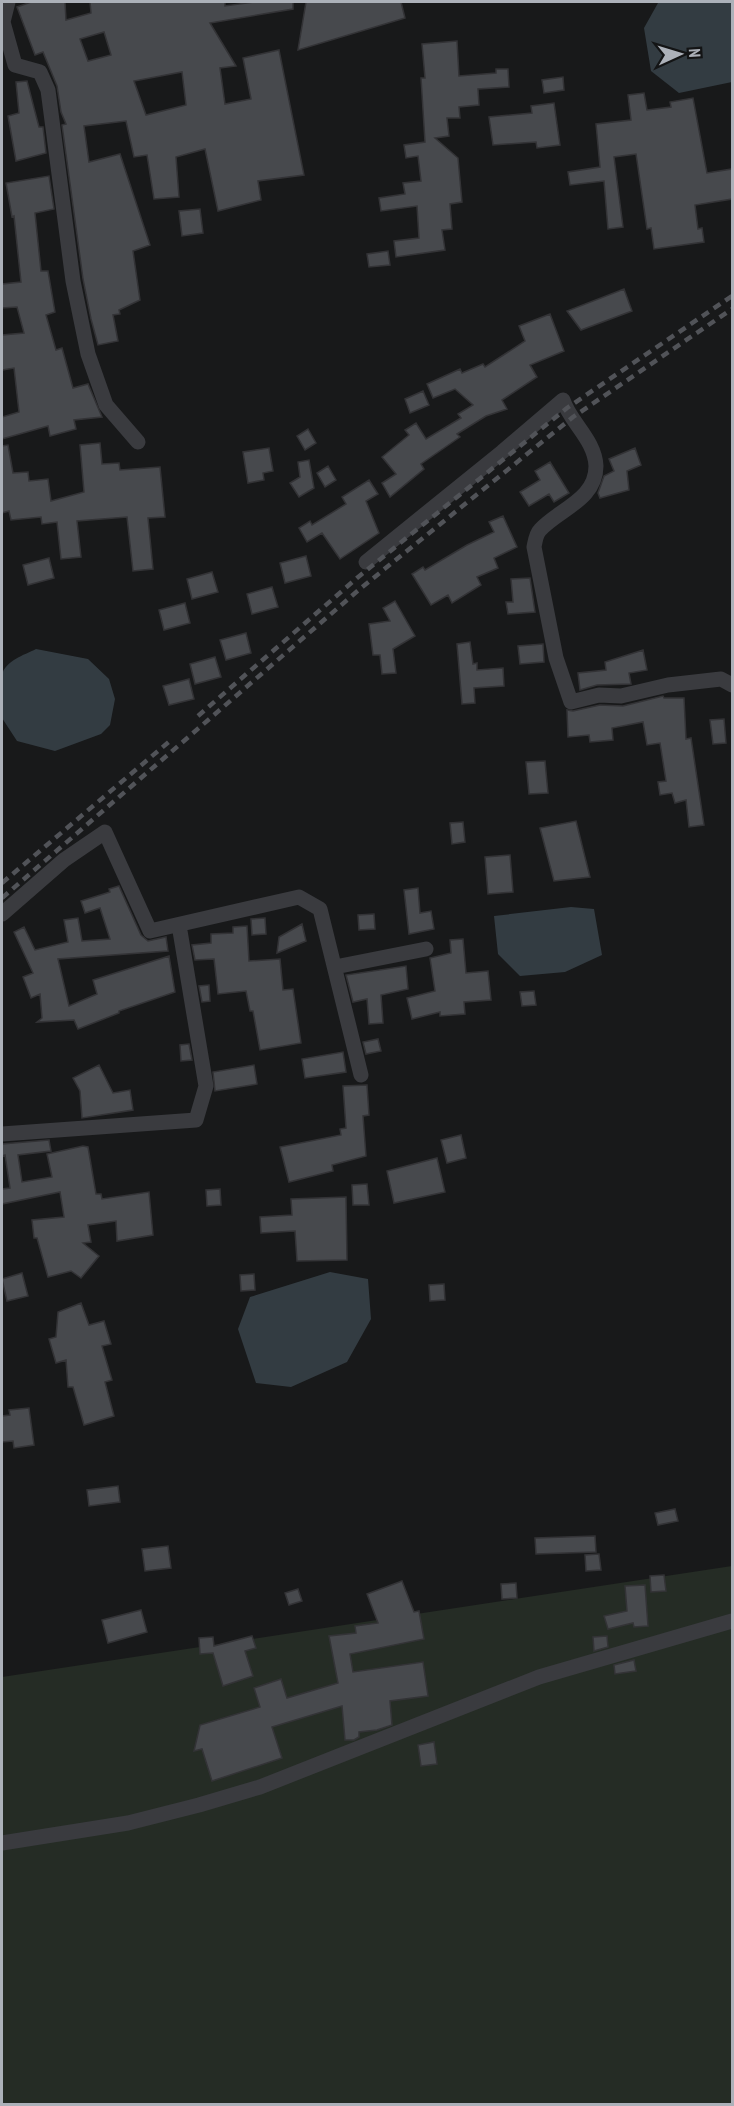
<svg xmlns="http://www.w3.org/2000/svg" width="734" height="2106" viewBox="0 0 734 2106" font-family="'PT Sans Narrow',sans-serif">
	<rect width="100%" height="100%" fill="#18191a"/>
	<!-- green -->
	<path fill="#252c25" d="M 732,1566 L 732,2104 L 2,2104 L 2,1677 Z"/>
	<!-- water -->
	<path fill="#333c42" d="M 667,2 L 732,2 L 732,82 L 679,93 L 651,71 L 644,28 L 658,3 Z
		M 36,649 L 88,659 L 109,679 L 115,699 L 110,725 L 101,734 L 55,751 L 17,741 L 2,718 L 2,675 C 5,661 24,655 36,649 Z
		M 571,907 L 594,909 L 602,955 L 565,972 L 520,976 L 498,954 L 494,916 Z
		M 330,1272 L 368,1279 L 371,1319 L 347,1362 L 291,1387 L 256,1383 L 238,1329 L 250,1297 Z"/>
	<!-- building -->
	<path fill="#47494d" stroke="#333336" stroke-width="1.5" fill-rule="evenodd" d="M 31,2 L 65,2 L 66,20 L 91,13 L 90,2 L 225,2 L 225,6 L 254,2 L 293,2 L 293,9 L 210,23 L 236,66 L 220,68 L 225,104 L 251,99 L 243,58 L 279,50 L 304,175 L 258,181 L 261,200 L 218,211 L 205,149 L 176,157 L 179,197 L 154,199 L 147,155 L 134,157 L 126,121 L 84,126 L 89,162 L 120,154 L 150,245 L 133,251 L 140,300 L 119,310 L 120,314 L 113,315 L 118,341 L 98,345 L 91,319 L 83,279 L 62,125 L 66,124 L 61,112 L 57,86 L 43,52 L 35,55 L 17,7 ZM 104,32 L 111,55 L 88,61 L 80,39 ZM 182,72 L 186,105 L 146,115 L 134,81 Z
		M 306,2 L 401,2 L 405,18 L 298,50 Z
		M 457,41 L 459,76 L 496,73 L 496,69 L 508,69 L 509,87 L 478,89 L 479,105 L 459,107 L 460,118 L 447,118 L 449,136 L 435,138 L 458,158 L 462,202 L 450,204 L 452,229 L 442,230 L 445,250 L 396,257 L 394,241 L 419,238 L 417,206 L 381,211 L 379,198 L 405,194 L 403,183 L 421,181 L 418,156 L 406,158 L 404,145 L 425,142 L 421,78 L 425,78 L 422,44 Z
		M 563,77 L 564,90 L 544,93 L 542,80 Z
		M 27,81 L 39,127 L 43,127 L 46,153 L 16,161 L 8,116 L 19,113 L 16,82 Z
		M 644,93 L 647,110 L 671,107 L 670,102 L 693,98 L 707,173 L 732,169 L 732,199 L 695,205 L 698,229 L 702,228 L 704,242 L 654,249 L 651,228 L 647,229 L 636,154 L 614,157 L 623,227 L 608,229 L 604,181 L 570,185 L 568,172 L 600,167 L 596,124 L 631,120 L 628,95 Z
		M 554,103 L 560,145 L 537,148 L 536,142 L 493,145 L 489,117 L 532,113 L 531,106 Z
		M 49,176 L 54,209 L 35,213 L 41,271 L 48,271 L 55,312 L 46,315 L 56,350 L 62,348 L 73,388 L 88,384 L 102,417 L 74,420 L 76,429 L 50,436 L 48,426 L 2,439 L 2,417 L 19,412 L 14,368 L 2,370 L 2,335 L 24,333 L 17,307 L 2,308 L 2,284 L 21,282 L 14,216 L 12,217 L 6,183 Z
		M 200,209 L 203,233 L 182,236 L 179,211 Z
		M 388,251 L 390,265 L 369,267 L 367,254 Z
		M 624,289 L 632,311 L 581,330 L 567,311 Z
		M 550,314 L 564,351 L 530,365 L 537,377 L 502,400 L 507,409 L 486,416 L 457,434 L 460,437 L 421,464 L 424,469 L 390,497 L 382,483 L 396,474 L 382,457 L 409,435 L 405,430 L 416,423 L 426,439 L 461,418 L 458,414 L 473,405 L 455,389 L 433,398 L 427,384 L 460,369 L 462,373 L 483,364 L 485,367 L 525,341 L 519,326 Z
		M 423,391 L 429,405 L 410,413 L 405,399 Z
		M 308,429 L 316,443 L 305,450 L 297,436 Z
		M 100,443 L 102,464 L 119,463 L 120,470 L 160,467 L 165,517 L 148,518 L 153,569 L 133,571 L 127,517 L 77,521 L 81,557 L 61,559 L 57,522 L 42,524 L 41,517 L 11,520 L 9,511 L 2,513 L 2,446 L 8,445 L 13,473 L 28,472 L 29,481 L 48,479 L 51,501 L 84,492 L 80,445 Z
		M 269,448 L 273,471 L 263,473 L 264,480 L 248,483 L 243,452 Z
		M 635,448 L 641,465 L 627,471 L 629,490 L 600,498 L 598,493 L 604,476 L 614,471 L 609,459 Z
		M 309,460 L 314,488 L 299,497 L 290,483 L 300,477 L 298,462 Z
		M 550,462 L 569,493 L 554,502 L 549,494 L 529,506 L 520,492 L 540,480 L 535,471 Z
		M 328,466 L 336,480 L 325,487 L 317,473 Z
		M 369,480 L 378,494 L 366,501 L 379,533 L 340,559 L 322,533 L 307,542 L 299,528 L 310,521 L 312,525 L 346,504 L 342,497 Z
		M 503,516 L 517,547 L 494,558 L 498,568 L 477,577 L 481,585 L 452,603 L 448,595 L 431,605 L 412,574 L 423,567 L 425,570 L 467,545 L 494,532 L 489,522 Z
		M 306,556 L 311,576 L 285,583 L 280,563 Z
		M 49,558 L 54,578 L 28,585 L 23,565 Z
		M 212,572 L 218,592 L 192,599 L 187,579 Z
		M 530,578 L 535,612 L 508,614 L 506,602 L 513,602 L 511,579 Z
		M 272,587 L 278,607 L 252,614 L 247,594 Z
		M 395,601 L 415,636 L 393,649 L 396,673 L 382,674 L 380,655 L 373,655 L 369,624 L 390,621 L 383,608 Z
		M 185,603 L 190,623 L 164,630 L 159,610 Z
		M 246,633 L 251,653 L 226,660 L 220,640 Z
		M 470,642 L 473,664 L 477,663 L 477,670 L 503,668 L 504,686 L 474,688 L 475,703 L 462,704 L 457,644 Z
		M 543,644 L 544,662 L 520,664 L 518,646 Z
		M 643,650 L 647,670 L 629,673 L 631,684 L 597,685 L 580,690 L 578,673 L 606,670 L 605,662 Z
		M 215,657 L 221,677 L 195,684 L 190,664 Z
		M 189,679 L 194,699 L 169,705 L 163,686 Z
		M 663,696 L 664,698 L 684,698 L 686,739 L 691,738 L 704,825 L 689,827 L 686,800 L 675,803 L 672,793 L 660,795 L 658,782 L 666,781 L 660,743 L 647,745 L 643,722 L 612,728 L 613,740 L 590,742 L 589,735 L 568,737 L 567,710 L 573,711 L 600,705 L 623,706 Z
		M 724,719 L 726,743 L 713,744 L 710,720 Z
		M 545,761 L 548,793 L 529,794 L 526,762 Z
		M 576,821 L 590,877 L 554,881 L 540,828 Z
		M 463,822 L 465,842 L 452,844 L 450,823 Z
		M 510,855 L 513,892 L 488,894 L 485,857 Z
		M 119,886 L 141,935 L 148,941 L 166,937 L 168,951 L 58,959 L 69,1006 L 97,994 L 93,980 L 169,956 L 175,992 L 119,1011 L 119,1013 L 78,1029 L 74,1020 L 37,1022 L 42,1018 L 40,994 L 31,998 L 23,977 L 33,973 L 14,932 L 24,927 L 35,950 L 68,942 L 64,920 L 78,918 L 82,941 L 110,939 L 100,908 L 85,913 L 81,901 L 110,892 L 109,889 Z
		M 418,888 L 420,913 L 431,911 L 434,929 L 409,934 L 404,890 Z
		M 374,914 L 375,929 L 359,930 L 358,915 Z
		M 265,918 L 266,934 L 252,935 L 251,919 Z
		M 302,924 L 306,941 L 277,953 L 279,937 Z
		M 247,926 L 249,961 L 280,959 L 283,990 L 293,989 L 301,1043 L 260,1050 L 253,1011 L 250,1011 L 246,991 L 218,994 L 214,959 L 195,960 L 192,945 L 211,943 L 211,934 L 233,933 L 233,927 Z
		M 463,939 L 466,973 L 488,971 L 491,1000 L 464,1002 L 465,1014 L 440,1016 L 440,1012 L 412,1019 L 407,998 L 435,991 L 430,958 L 451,953 L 450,940 Z
		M 406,966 L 408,989 L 381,995 L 383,1023 L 369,1024 L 367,999 L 353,1002 L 346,975 Z
		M 209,985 L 210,1001 L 202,1002 L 199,986 Z
		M 534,991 L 536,1005 L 522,1006 L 520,992 Z
		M 378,1039 L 381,1051 L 366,1054 L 363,1042 Z
		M 189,1044 L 192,1060 L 181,1061 L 180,1045 Z
		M 343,1052 L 346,1072 L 305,1078 L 302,1059 Z
		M 99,1065 L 113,1093 L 130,1090 L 133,1110 L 82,1118 L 80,1091 L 73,1078 Z
		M 254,1065 L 257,1084 L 215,1091 L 213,1072 Z
		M 367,1085 L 369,1115 L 363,1116 L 366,1156 L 332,1165 L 333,1171 L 289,1182 L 280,1147 L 341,1135 L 340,1129 L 346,1128 L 343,1086 Z
		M 461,1135 L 466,1158 L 447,1163 L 441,1140 Z
		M 49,1140 L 51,1151 L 18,1155 L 22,1182 L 52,1177 L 47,1154 L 83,1146 L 88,1147 L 96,1194 L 101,1194 L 102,1199 L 149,1192 L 153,1235 L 117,1241 L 116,1221 L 88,1225 L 91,1242 L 83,1243 L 99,1256 L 81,1278 L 71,1271 L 48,1277 L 37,1238 L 34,1238 L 32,1220 L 64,1217 L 60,1192 L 2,1204 L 2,1189 L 10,1188 L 5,1155 L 2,1156 L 2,1144 Z
		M 437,1158 L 445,1192 L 394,1203 L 387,1171 Z
		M 367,1184 L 369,1205 L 353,1205 L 352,1185 Z
		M 220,1189 L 221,1205 L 207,1206 L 206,1190 Z
		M 346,1197 L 347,1260 L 297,1261 L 295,1231 L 261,1233 L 260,1217 L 292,1215 L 291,1199 Z
		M 22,1273 L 28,1296 L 7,1301 L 2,1279 Z
		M 254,1274 L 255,1290 L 241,1291 L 240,1275 Z
		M 444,1284 L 445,1300 L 430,1301 L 429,1285 Z
		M 81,1303 L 89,1325 L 104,1321 L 111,1344 L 102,1346 L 112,1380 L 105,1382 L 114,1416 L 84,1425 L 73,1387 L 68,1387 L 66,1360 L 56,1363 L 49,1339 L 56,1337 L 58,1312 Z
		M 29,1408 L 34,1445 L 14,1448 L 13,1441 L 2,1442 L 2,1416 L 10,1415 L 9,1410 Z
		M 118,1486 L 120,1502 L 89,1506 L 87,1490 Z
		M 675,1509 L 678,1521 L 658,1525 L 655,1513 Z
		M 595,1536 L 596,1552 L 536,1554 L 535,1538 Z
		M 168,1546 L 171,1568 L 145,1571 L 142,1549 Z
		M 599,1554 L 601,1570 L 586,1571 L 585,1555 Z
		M 664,1575 L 666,1591 L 651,1592 L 650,1576 Z
		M 402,1581 L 414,1612 L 419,1611 L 424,1639 L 350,1654 L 353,1672 L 423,1662 L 428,1696 L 390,1701 L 392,1725 L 377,1730 L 359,1732 L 359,1737 L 354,1740 L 345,1740 L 342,1706 L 272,1727 L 282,1758 L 212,1781 L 202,1749 L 194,1751 L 200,1725 L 260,1707 L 254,1688 L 281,1679 L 287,1698 L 338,1683 L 329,1636 L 356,1633 L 355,1626 L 378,1623 L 367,1594 Z
		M 516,1583 L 517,1598 L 502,1599 L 501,1584 Z
		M 645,1585 L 648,1626 L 634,1627 L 633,1623 L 608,1629 L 604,1616 L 627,1611 L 625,1586 Z
		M 298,1589 L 302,1601 L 289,1605 L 285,1593 Z
		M 141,1610 L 147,1632 L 108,1643 L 102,1620 Z
		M 252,1636 L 256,1648 L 245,1651 L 253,1676 L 223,1686 L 213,1653 L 200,1654 L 199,1638 L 213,1637 L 214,1646 Z
		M 607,1636 L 608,1647 L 594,1651 L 593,1637 Z
		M 634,1660 L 636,1671 L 615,1674 L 614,1665 Z
		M 434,1742 L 437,1764 L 421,1766 L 418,1745 Z"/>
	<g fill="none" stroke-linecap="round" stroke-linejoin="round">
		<!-- street -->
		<path stroke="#3a3b3f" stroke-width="15" d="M 8,2 L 3,22 L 15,65 L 40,72 L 48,90 L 73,281 L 88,354 L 106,405 L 138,442
			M 366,562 L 502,452 L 563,400 C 570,422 595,440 596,466 C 596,500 559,509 540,530 C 536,534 535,542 534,547 L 556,658 L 571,702 L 599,695 L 621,696 L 668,685 L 721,679 L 732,685
			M 2,914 L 64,860 L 105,832 L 150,931 L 299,897 L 320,909 L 361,1075
			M 335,967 L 426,949
			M 2,1134 L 196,1120 L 206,1086 L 179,925
			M 2,1843 L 128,1823 L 199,1805 L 260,1787 L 539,1677 L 732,1621"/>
		<!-- rail -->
		<path stroke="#515358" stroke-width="4.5" stroke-dasharray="8 6" stroke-linecap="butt" d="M 198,716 L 357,578 L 567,408 L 732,296
			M 2,883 L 171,740
			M 2,898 L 361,588 L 573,417 L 732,309"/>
	</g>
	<!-- border -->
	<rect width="734" height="2106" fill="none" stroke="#acb1b9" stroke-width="6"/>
	<!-- north arrow -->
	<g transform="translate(680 54) rotate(86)" stroke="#131415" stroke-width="4.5" paint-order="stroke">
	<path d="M0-4.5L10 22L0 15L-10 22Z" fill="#acb1b9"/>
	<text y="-9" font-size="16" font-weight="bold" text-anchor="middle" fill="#acb1b9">N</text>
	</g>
</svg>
